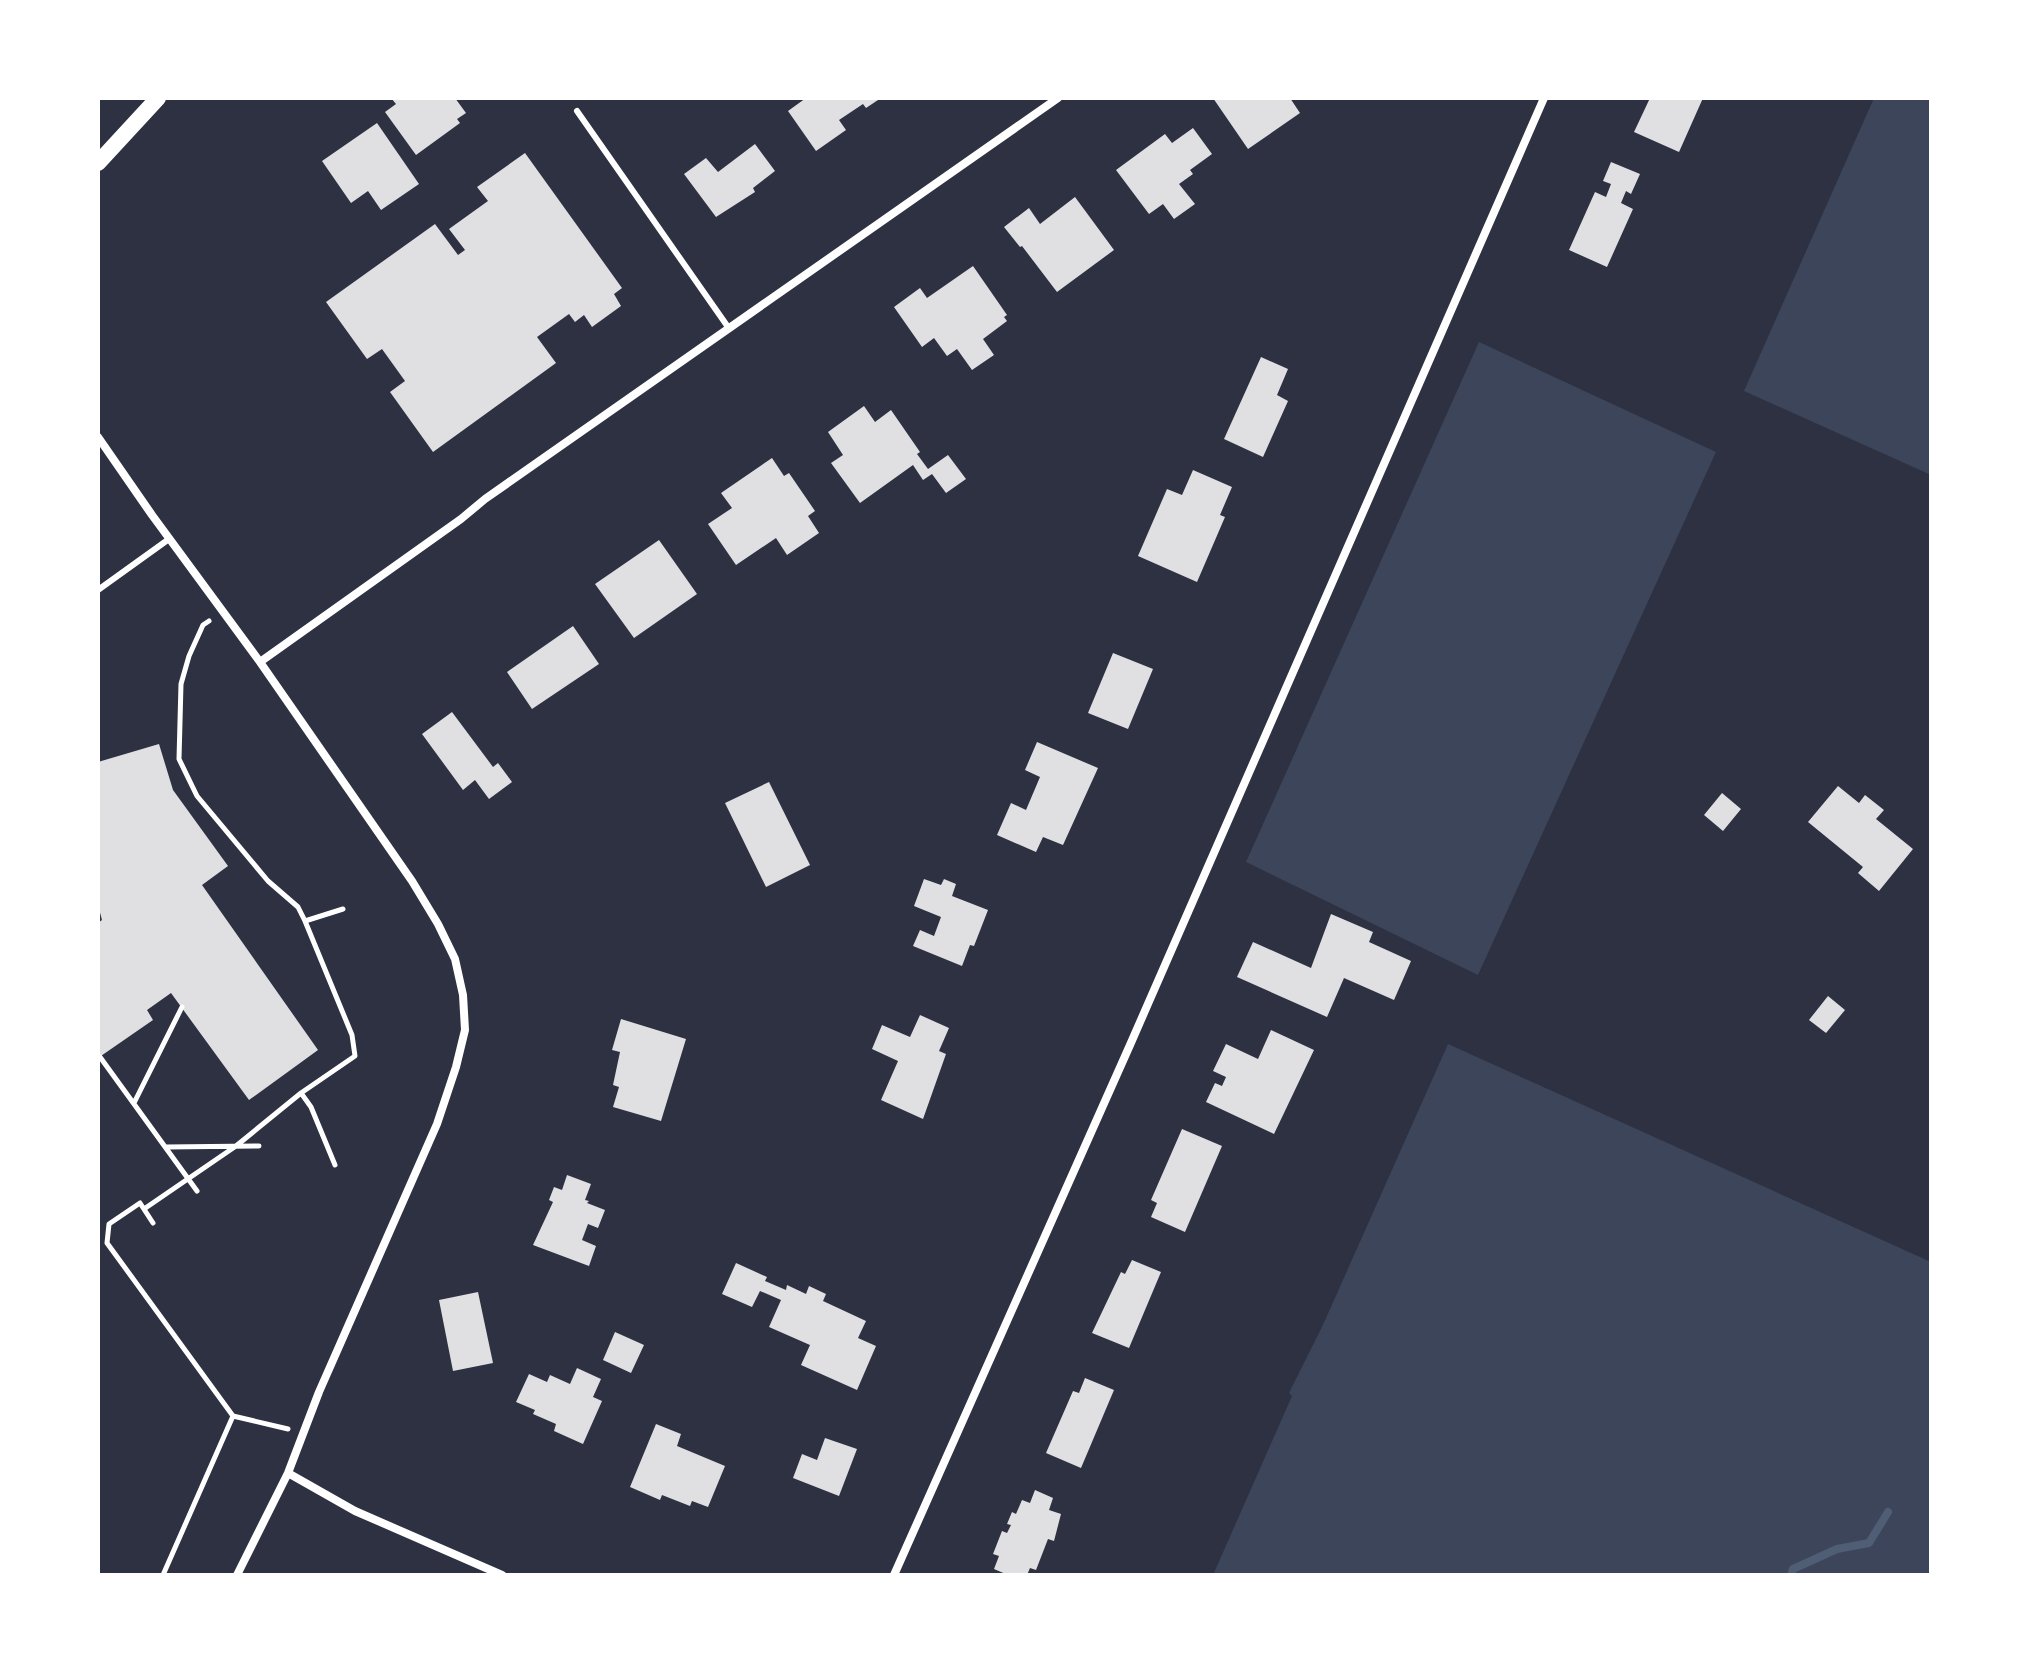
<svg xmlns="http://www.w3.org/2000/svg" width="2029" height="1673" viewBox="0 0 2029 1673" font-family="'Noto Sans',sans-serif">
	<rect width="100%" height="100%" fill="#2d3142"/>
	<!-- green -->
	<path fill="#3c4559" d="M 1874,98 L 1931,98 L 1931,475 L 1744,391 Z
		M 1479,342 L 1716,452 L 1478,975 L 1246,862 Z
		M 1448,1044 L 1931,1262 L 1931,1575 L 1213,1575 L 1292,1396 L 1289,1393 L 1322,1327 Z"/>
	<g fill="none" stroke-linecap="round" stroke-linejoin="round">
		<!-- stream -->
		<path stroke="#4f5d75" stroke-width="8" d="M 1791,1575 L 1793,1569 L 1837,1549 L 1869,1543 L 1888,1512"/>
	</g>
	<!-- building -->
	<path fill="#e0e0e3" d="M 391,98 L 455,98 L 466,113 L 457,119 L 460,123 L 416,155 L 385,112 L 396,104 Z
		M 806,98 L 881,98 L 866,108 L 863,104 L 839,120 L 846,130 L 816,151 L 788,111 Z
		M 1213,98 L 1290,98 L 1300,113 L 1248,149 Z
		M 1650,98 L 1703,98 L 1679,152 L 1634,132 Z
		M 377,123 L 419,184 L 381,210 L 368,191 L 351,203 L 322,161 Z
		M 1193,128 L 1212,154 L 1190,170 L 1193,174 L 1179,184 L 1195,204 L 1174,219 L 1163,204 L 1149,214 L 1116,170 L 1165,134 L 1172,143 Z
		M 755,144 L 775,171 L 753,188 L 755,192 L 716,217 L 684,174 L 706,158 L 718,172 Z
		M 525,153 L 622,288 L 614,294 L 621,306 L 592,327 L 584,315 L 575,322 L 569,314 L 537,337 L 556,363 L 433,452 L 390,392 L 405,381 L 382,349 L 367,359 L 326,302 L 435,224 L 458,255 L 465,250 L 449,229 L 488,201 L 477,187 Z
		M 1611,162 L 1640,174 L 1631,194 L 1626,191 L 1621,203 L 1633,209 L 1607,267 L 1569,250 L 1595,192 L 1606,197 L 1611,184 L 1603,181 Z
		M 1075,197 L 1114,250 L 1057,292 L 1022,246 L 1020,247 L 1004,227 L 1029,208 L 1040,224 Z
		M 973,266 L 1007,315 L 1004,317 L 1007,321 L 983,339 L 994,355 L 972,370 L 957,349 L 947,356 L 934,338 L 922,347 L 894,307 L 920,288 L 927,298 Z
		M 1261,357 L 1288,369 L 1277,395 L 1288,401 L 1263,457 L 1224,439 Z
		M 864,406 L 875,422 L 891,410 L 920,452 L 917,454 L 928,469 L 948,455 L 966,479 L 946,493 L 932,474 L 923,480 L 913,465 L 860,503 L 831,463 L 843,455 L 828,432 Z
		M 772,458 L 784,476 L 789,473 L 815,511 L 808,516 L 819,533 L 787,555 L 776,538 L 736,565 L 708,524 L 732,508 L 721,493 Z
		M 1193,470 L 1232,487 L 1220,515 L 1225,517 L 1197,582 L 1138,556 L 1167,489 L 1182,495 Z
		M 659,540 L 697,594 L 634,638 L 595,584 Z
		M 573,626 L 599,664 L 532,709 L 507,672 Z
		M 1113,653 L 1153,669 L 1128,729 L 1088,713 Z
		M 452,712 L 493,767 L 498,763 L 512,782 L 489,799 L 475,780 L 463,790 L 422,734 Z
		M 1037,742 L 1098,768 L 1063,845 L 1043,837 L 1036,852 L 997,835 L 1011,803 L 1026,810 L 1040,777 L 1025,770 Z
		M 159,744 L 173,790 L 228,866 L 202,885 L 318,1050 L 249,1100 L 171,993 L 147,1010 L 153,1020 L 98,1058 L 98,923 L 102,920 L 98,905 L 98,762 Z
		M 769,782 L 810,865 L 766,887 L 725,803 Z
		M 1838,786 L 1859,803 L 1865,795 L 1884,810 L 1876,819 L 1913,849 L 1879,891 L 1858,873 L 1863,867 L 1808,822 Z
		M 1722,793 L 1741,809 L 1723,831 L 1704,815 Z
		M 924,879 L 941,885 L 944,879 L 956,884 L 952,896 L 988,910 L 974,946 L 970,945 L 962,966 L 913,946 L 920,930 L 934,936 L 941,917 L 914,906 Z
		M 1331,914 L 1373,932 L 1369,942 L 1411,961 L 1394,1000 L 1344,978 L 1327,1017 L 1237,977 L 1253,942 L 1311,968 Z
		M 1828,996 L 1845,1010 L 1826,1033 L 1809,1020 Z
		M 920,1015 L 949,1028 L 939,1051 L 946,1054 L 923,1119 L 881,1100 L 898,1061 L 872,1049 L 882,1025 L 910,1037 Z
		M 621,1019 L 686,1039 L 661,1121 L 613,1107 L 619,1087 L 613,1085 L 620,1052 L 612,1050 Z
		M 1271,1030 L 1314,1050 L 1274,1134 L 1206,1102 L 1215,1083 L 1222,1086 L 1226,1077 L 1213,1071 L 1226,1044 L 1258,1059 Z
		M 1182,1129 L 1222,1146 L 1185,1232 L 1151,1217 L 1157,1203 L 1151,1200 Z
		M 567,1175 L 591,1184 L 585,1200 L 589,1201 L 587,1203 L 605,1210 L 598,1228 L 588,1224 L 582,1240 L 596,1246 L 589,1266 L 533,1245 L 553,1202 L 549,1200 L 554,1187 L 562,1190 Z
		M 1132,1260 L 1161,1272 L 1129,1348 L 1092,1333 L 1121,1272 L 1125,1274 Z
		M 736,1263 L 767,1277 L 765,1281 L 786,1290 L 787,1285 L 806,1294 L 809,1286 L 826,1294 L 823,1301 L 866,1321 L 858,1338 L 876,1346 L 857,1390 L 801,1365 L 810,1345 L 769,1327 L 781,1300 L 760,1291 L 752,1307 L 722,1294 Z
		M 478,1292 L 493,1363 L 453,1371 L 439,1300 Z
		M 615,1332 L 644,1345 L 631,1373 L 603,1360 Z
		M 577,1368 L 601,1379 L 593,1397 L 602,1401 L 583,1444 L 554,1431 L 556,1424 L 533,1414 L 535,1410 L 516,1402 L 529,1374 L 547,1382 L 550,1375 L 570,1384 Z
		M 1085,1378 L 1114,1390 L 1081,1468 L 1046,1453 L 1073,1391 L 1079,1393 Z
		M 656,1424 L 681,1434 L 677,1446 L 725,1466 L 708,1507 L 692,1501 L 690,1506 L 662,1495 L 660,1500 L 630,1487 Z
		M 825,1438 L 857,1449 L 839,1496 L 793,1478 L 802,1454 L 817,1460 Z
		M 1035,1490 L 1053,1498 L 1049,1510 L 1061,1514 L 1054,1541 L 1048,1539 L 1036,1570 L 1030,1568 L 1027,1575 L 1008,1575 L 994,1569 L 999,1556 L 993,1554 L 1002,1531 L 1007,1533 L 1011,1525 L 1007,1524 L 1012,1512 L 1016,1514 L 1022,1500 L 1030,1503 Z"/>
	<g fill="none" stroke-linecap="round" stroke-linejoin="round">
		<!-- path -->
		<path stroke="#fff" stroke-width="5" d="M 209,621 L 203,625 L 189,656 L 181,684 L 179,759 L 197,796 L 268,881 L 298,907 L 305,921
			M 100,1057 L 197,1191
			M 301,1093 L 311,1107 L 335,1165
			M 134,1103 L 182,1007
			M 166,1147 L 259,1146
			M 144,1209 L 236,1146 L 301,1093 L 355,1056 L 352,1035 L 305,921 L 343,909
			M 153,1223 L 140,1203 L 109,1224 L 107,1243 L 233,1416 L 288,1429
			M 163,1575 L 233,1416"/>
		<!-- service -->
		<path stroke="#fff" stroke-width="6" d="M 577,111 L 728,327
			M 98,590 L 169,539"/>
		<!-- minor -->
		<path stroke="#fff" stroke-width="8" d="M 98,437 L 152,515 L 260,662 L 412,881 L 438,924 L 455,959 L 463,995 L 465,1030 L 456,1067 L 437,1124 L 319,1392 L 288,1473 L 237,1575
			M 260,662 L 461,519 L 485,499 L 1058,98
			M 288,1473 L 355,1511 L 502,1575
			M 894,1575 L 1130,1045 L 1544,98"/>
		<!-- secondary -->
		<path stroke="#fff" stroke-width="16" d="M 98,163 L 158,98"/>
	</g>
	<!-- border -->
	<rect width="2029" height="1673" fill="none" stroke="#ffffff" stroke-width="200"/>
</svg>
